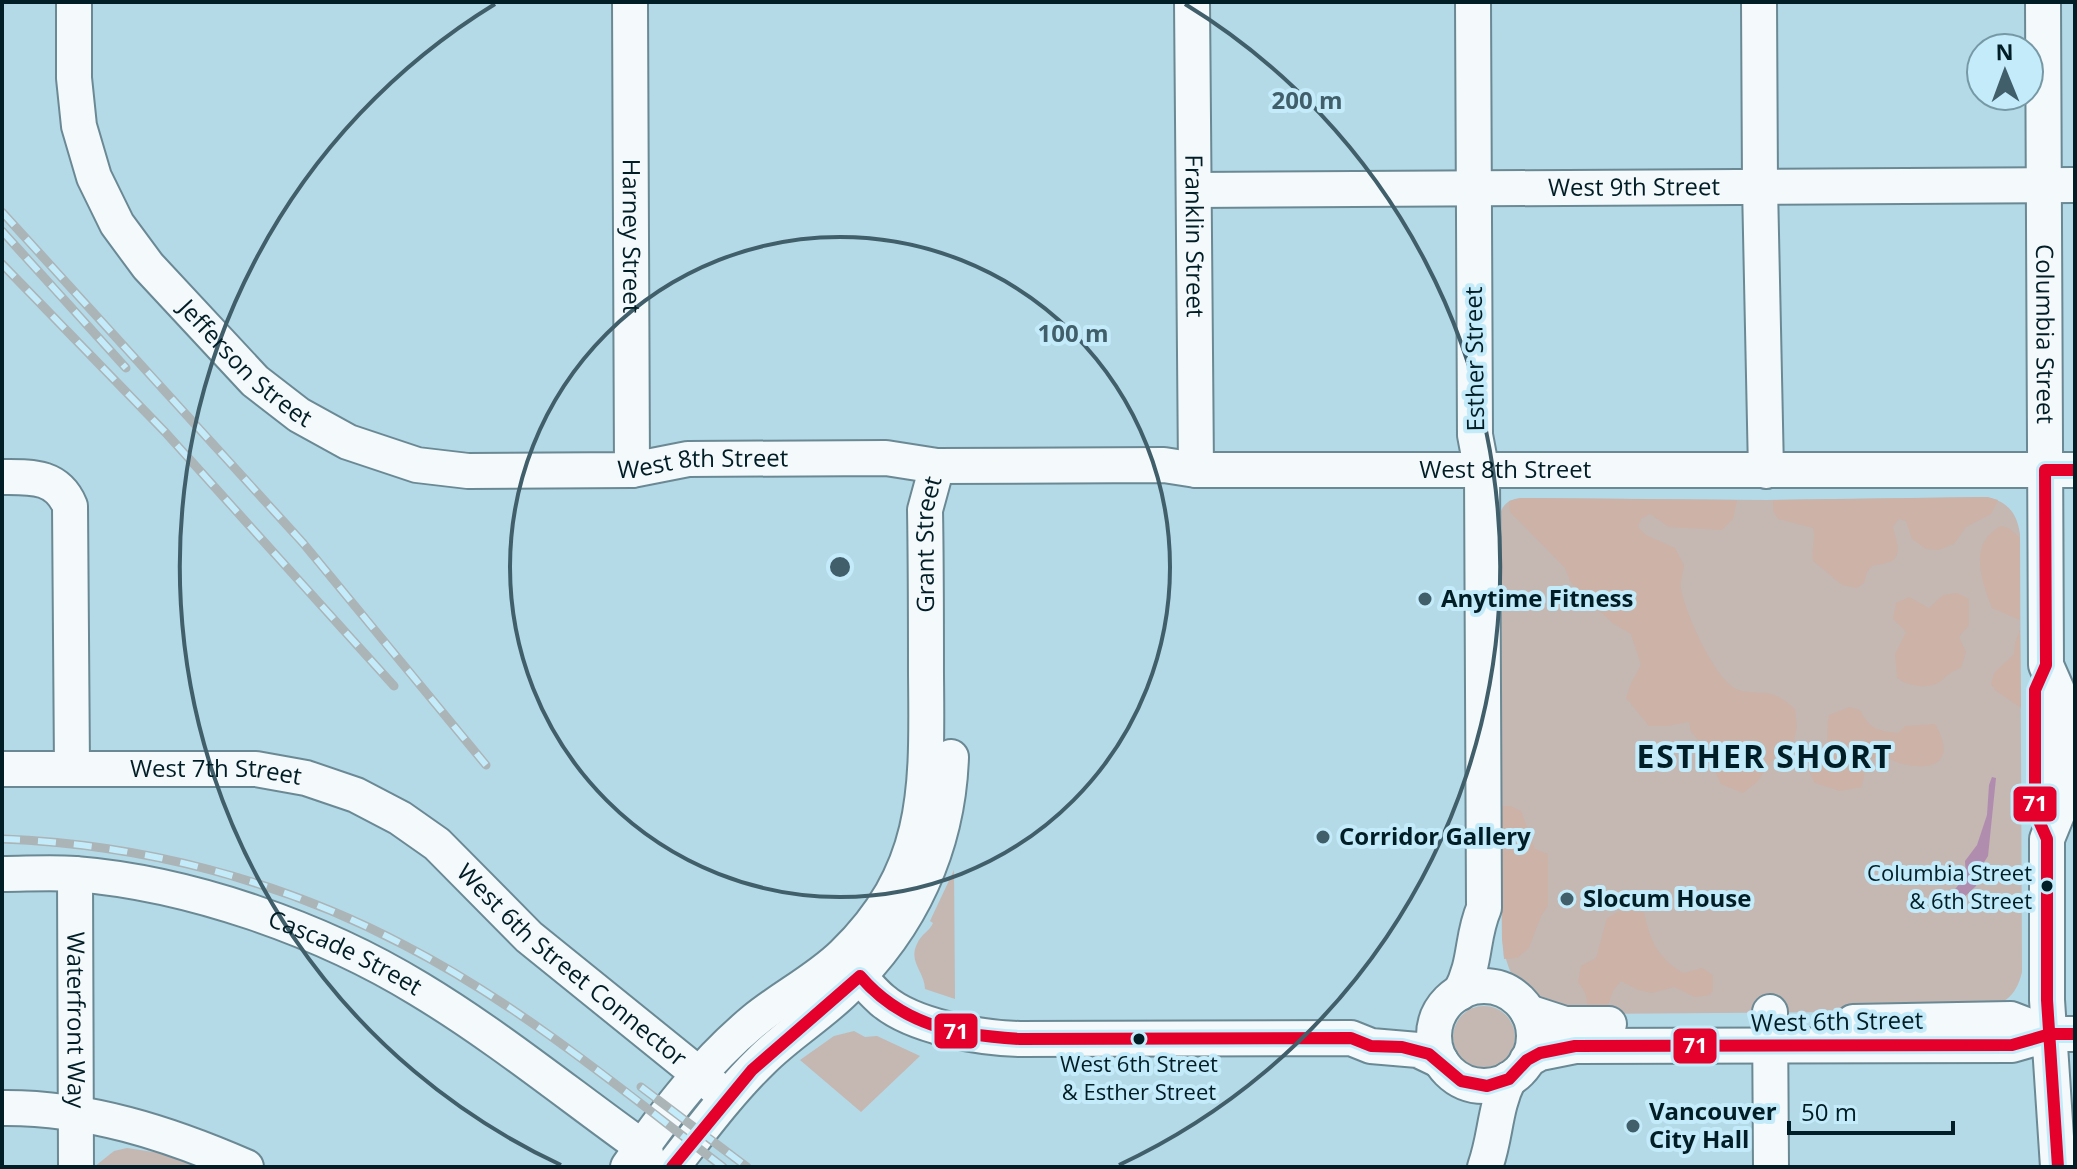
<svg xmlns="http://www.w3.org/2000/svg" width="2077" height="1169" viewBox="0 0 2077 1169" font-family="'Open Sans',sans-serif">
	<rect width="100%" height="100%" fill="#b4d9e7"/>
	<!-- green -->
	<path fill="#c5b7b2" d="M 1987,497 C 2008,502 2017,513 2020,534 L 2022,972 C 2016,998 2003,1004 1979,1011 L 1585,1014 C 1573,1012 1559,1012 1547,1008 C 1517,998 1505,966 1502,938 L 1499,518 C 1501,506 1508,499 1521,498 L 1766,500 Z
		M 954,870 L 955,999 L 925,989 C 925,972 908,962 917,944 C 921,934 930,931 933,923 L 930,921 Z
		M1453 1037a31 31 0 1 1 62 0a31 31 0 1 1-62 0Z
		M 854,1031 L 865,1037 L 877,1036 L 920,1056 L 861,1112 L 800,1060 L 834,1036 Z
		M 127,1148 L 192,1158 L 199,1167 L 94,1167 L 114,1151 Z"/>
	<!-- forest -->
	<path fill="#ccb2a7" d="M 1987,497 L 1998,500 L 1991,514 L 1966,527 L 1954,544 L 1939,550 L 1926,549 L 1912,539 L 1906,521 L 1899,519 L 1893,527 C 1896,540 1905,559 1886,563 C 1882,565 1877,564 1872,566 L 1867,572 L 1864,583 L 1857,588 L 1842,585 L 1813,561 C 1811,549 1816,538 1813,528 L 1778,519 L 1773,511 L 1773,500 Z
		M 1521,498 L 1737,500 L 1733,519 L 1722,530 L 1669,527 L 1650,514 L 1641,519 L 1638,527 L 1646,535 L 1675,548 L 1684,565 C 1683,573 1680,582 1681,589 C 1685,612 1716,683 1739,690 C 1765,697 1769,685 1795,709 L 1797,727 L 1794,740 L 1777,753 L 1757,782 L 1743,793 L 1721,784 L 1715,771 L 1724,750 L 1714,744 L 1701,743 L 1691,732 L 1689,722 L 1667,726 L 1649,726 L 1626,698 L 1631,683 L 1641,665 L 1631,634 L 1614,624 L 1588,601 L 1570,581 L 1565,568 L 1510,512 L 1509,501 Z
		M 2001,526 L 2009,528 L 2020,538 L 2020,620 L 1992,608 C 1981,580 1968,543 2001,526 Z
		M 1957,593 L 1969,599 L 1969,625 L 1959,637 L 1966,652 L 1961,668 C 1950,671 1947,677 1938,683 C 1925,689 1908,686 1897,678 L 1895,654 L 1906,632 L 1893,619 L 1896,603 L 1909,597 L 1929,608 L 1943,595 Z
		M 2020,630 L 2021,708 L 1996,691 L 1991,684 L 1994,673 L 2014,654 L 2015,643 Z
		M 1849,707 L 1860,710 C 1870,729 1877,731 1898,733 L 1905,726 L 1935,724 C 1955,758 1939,772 1903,764 C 1896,763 1891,758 1884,757 C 1878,756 1871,759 1866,762 L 1862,787 L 1840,791 L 1815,783 L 1807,768 L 1811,757 L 1826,749 C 1829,737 1826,728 1829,715 Z
		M 1501,806 L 1510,806 L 1521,811 L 1535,849 L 1548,854 L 1548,906 L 1541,916 L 1529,948 L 1517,958 L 1504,959 L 1502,938 Z
		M 1630,906 L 1644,912 C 1649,939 1659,960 1684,973 L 1702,968 L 1713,975 L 1713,990 L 1710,995 L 1695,997 L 1674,987 L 1652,993 L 1638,990 L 1621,981 L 1613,991 L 1605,1013 L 1585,1014 C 1589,1001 1587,993 1578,982 L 1581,966 L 1596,958 L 1607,918 Z"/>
	<!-- water -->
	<path fill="#b08cae" d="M 1992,777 L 1996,778 L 1988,856 L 1978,872 L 1976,886 L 1960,901 L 1951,894 L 1966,876 L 1965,861 L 1977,845 L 1987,815 L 1989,785 Z"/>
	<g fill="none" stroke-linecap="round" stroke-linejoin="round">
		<!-- minor casing -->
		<g stroke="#6a8994" stroke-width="38">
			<g id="minor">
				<path id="s1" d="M 74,2 L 74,78 L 79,126 L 94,177 L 117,224 L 148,266 L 255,381 L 299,415 L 348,442 L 417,465 L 468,471 L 632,470 L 688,459 L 886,458 L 937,466 L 1164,465 L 1196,470 L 2075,470"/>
				<path id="s2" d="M 630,2 L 632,470"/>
				<path id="s3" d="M 1192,2 L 1196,470"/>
				<path d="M 1759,2 L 1760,186 L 1766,471"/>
				<path id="s4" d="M 2043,2 L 2046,665 L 2057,690 L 2058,812 L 2047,839 L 2047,1000 L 2058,1167"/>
				<path id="s5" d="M 1194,190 L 2075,185"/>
				<path d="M 2,477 C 31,477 57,475 70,506 L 72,768"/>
				<path id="s6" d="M 2,769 L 256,769 L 306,778 L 356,795 L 400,818 L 437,844 L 529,937 L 727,1097"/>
				<path id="s7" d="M 2,874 C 26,874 51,872 75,874 C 189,883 321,929 419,989 C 497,1036 568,1094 642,1147 L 646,1153 L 647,1165"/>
				<path id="s8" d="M 75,874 L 76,1167"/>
				<path d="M 844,958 C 856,972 868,988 882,1000 C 913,1027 980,1038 1020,1039 L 1351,1038 L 1371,1046 L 1418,1050 L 1441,1061"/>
				<circle cx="1484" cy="1036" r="50"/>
				<path d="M 1460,993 C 1477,961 1471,938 1484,908 L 1482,472 L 1475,435 L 1473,2"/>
				<path d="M 1528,1012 L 1565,1024 L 1609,1024"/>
				<path d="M 1770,1012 L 1771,1167"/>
				<path d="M 1853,1022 L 2011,1019 L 2050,1034"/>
				<path d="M 1527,1060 L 1540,1053 L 1575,1046 L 2012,1045 L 2050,1034 L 2075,1034"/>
				<path d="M 2,1108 C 87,1107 168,1133 246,1167"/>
				<path id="s9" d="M 628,1167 C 665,1114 705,1061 755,1020 C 783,997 816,981 843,955 C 931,869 927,788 926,674 C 926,619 926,565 925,510 L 937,466"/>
				<path d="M 672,1167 C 701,1130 729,1092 762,1060 C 788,1034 820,1015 846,989 C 911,927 948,847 951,757"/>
				<path d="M 1485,1167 C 1496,1137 1494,1109 1509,1079"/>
			</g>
		</g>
		<!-- minor -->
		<use href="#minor" stroke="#f4f9fb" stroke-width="34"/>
		<!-- rail casing -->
		<g stroke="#abb4b7" stroke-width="9">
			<path id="rail" d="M 2,212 L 303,543 L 486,765
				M 2,231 L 126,368
				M 2,264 L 165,432 L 394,686
				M 2,839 C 142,844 280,880 404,945 C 519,1004 621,1089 723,1167
				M 641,1087 L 747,1167"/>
		</g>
		<!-- rail -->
		<use href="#rail" stroke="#c4ebfa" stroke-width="6" stroke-dasharray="18" stroke-linecap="butt"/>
		<!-- bus-1 casing -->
		<g stroke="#c4ebfa" stroke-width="18">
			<path id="bus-1" d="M 672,1167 L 752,1070 L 860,976 C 903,1026 956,1035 1020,1039 L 1351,1038 L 1371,1046 L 1402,1047 L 1429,1054 L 1461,1081 L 1487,1086 L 1509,1079 L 1527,1060 L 1540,1053 L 1575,1046 L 2012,1045 L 2050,1034 L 2075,1034
				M 2058,1167 L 2047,1000 L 2047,839 L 2035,812 L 2035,690 L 2046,665 L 2045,470 L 2075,470"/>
		</g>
		<!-- bus-1 -->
		<use href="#bus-1" stroke="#e4002b" stroke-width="12"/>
	</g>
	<!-- distance rings -->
	<g fill="none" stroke="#405f6a" stroke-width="4">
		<circle cx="840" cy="567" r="330"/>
		<path d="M561 1165A660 660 0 0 1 495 4M1185 4A660 660 0 0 1 1119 1165"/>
	</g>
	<!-- markers -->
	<g fill="#405f6a" stroke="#c4ebfa" stroke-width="3">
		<circle cx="1425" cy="599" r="8"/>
		<circle cx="1323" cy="837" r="8"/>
		<circle cx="1567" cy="899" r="8"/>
		<circle cx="1633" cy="1126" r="8"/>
	</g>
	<g fill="#011d26" stroke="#c4ebfa" stroke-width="3">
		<circle cx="2047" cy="886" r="7"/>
		<circle cx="1139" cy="1039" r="7"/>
	</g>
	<g text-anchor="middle" stroke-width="8" stroke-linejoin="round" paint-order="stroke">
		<!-- bus labels -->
		<g font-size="22" fill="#011d26" stroke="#c4ebfa" text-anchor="end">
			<text x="2032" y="881">Columbia Street<tspan x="2032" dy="28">&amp; 6th Street</tspan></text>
			<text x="1139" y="1072" text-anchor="middle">West 6th Street<tspan x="1139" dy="28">&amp; Esther Street</tspan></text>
		</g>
		<!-- street labels -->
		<g font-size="24" fill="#011d26" stroke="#c4ebfa">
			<text dy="8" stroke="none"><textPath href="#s5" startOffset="440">West 9th Street</textPath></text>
			<text dy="8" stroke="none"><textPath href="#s2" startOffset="234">Harney Street</textPath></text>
			<text dy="8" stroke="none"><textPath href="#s3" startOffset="234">Franklin Street</textPath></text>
			<text dy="8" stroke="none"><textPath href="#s4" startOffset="332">Columbia Street</textPath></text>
			<text transform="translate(1475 359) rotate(-91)" y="8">Esther Street</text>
			<text dy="8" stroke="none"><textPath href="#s1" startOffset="420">Jefferson Street</textPath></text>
			<text dy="8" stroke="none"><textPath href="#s1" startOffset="910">West 8th Street</textPath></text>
			<text dy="8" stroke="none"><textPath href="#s1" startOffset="1714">West 8th Street</textPath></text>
			<text dy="8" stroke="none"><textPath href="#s9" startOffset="738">Grant Street</textPath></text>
			<text dy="8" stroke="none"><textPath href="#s6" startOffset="214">West 7th Street</textPath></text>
			<text dy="8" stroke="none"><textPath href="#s7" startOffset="356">Cascade Street</textPath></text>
			<text dy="8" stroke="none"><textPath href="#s6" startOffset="634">West 6th Street Connector</textPath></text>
			<text dy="8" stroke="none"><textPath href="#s8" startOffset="146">Waterfront Way</textPath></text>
			<text transform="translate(1837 1022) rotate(-1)" y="8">West 6th Street</text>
		</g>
		<!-- poi labels -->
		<g font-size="24" font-weight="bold" fill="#011d26" stroke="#c4ebfa" text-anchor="start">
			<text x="1441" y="607">Anytime Fitness</text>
			<text x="1339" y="845">Corridor Gallery</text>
			<text x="1583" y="907">Slocum House</text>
			<text x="1649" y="1120">Vancouver<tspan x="1649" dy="28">City Hall</tspan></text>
		</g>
		<!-- district labels -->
		<g font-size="32" font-weight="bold" letter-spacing="2" fill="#011d26" stroke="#c4ebfa">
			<text x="1765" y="768">ESTHER SHORT</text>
		</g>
	</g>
	<circle cx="840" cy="567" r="12" fill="#405f6a" stroke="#c4ebfa" stroke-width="4"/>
	<g font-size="24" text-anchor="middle" font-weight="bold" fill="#405f6a" stroke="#c4ebfa" stroke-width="8" stroke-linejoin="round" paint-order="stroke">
		<text x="1307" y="109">200 m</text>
		<text x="1073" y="342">100 m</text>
	</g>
	<g stroke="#c4ebfa" stroke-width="3">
		<rect x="2012" y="785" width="46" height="38" rx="8" fill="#e4002b"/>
		<rect x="933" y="1012" width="46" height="38" rx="8" fill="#e4002b"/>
		<rect x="1672" y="1027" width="46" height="38" rx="8" fill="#e4002b"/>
	</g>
	<g font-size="22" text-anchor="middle" font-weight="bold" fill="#fff">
		<text x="2035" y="811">71</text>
		<text x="956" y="1039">71</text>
		<text x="1695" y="1053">71</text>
	</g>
	<!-- border -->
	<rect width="2077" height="1169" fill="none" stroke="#011d26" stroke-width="8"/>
	<!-- north arrow -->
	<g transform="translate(2005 72) rotate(359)"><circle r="38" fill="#c4ebfa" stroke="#7699a5" stroke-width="2"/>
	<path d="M0-6L14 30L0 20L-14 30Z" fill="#405f6a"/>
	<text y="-12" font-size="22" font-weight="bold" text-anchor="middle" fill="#011d26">N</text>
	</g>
	<!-- scale -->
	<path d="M1789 1121v12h164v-12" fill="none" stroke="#011d26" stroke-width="4"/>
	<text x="1801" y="1121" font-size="24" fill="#011d26" stroke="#c4ebfa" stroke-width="6" paint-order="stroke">50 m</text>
</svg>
